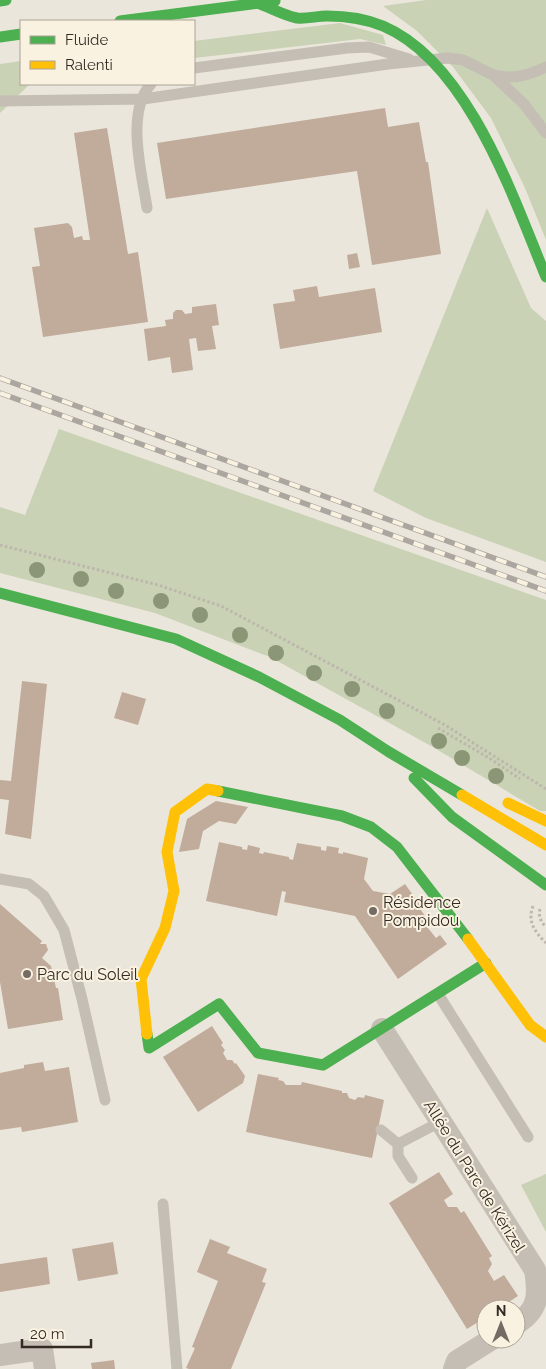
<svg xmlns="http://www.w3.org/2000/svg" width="546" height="1369" viewBox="0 0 546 1369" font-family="Raleway,sans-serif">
	<rect width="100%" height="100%" fill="#ebe6db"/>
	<!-- green -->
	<path fill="#c9d2b4" d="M 426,0 L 546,0 L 546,240 L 525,188 L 491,118 L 453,67 L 417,31 L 383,6 Z
		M 340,23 L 383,35 L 386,45 L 360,39 L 194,58 L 194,41 Z
		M 21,61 L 21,84 L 30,84 L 0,113 L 0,64 Z
		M 487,208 L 531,308 L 546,321 L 546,562 L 426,518 L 373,491 Z
		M 59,429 L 546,600 L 546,811 L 540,811 L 431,746 L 270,657 L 155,613 L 0,573 L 0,507 L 25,515 Z
		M 546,1174 L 546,1232 L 521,1185 Z"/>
	<!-- building -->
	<path fill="#c1ab9b" d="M 385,108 L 388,127 L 419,122 L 426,162 L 428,162 L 441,254 L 372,265 L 357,171 L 166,199 L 157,143 Z
		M 107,128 L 128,254 L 138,252 L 148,322 L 43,337 L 32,267 L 40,266 L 34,228 L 68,223 L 72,227 L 74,238 L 82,236 L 83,240 L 90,240 L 74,133 Z
		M 357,253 L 360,267 L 349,269 L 347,255 Z
		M 317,286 L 319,297 L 375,288 L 382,332 L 280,349 L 273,304 L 295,301 L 293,290 Z
		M 216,304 L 219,325 L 212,326 L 216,349 L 198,351 L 196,338 L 189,339 L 193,370 L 172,373 L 170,357 L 148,361 L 144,329 L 166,326 L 165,320 L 173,319 L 173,313 L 176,310 L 182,310 L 185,314 L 192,313 L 192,307 Z
		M 22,681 L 47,684 L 31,839 L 5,834 L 9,800 L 0,799 L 0,780 L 11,781 Z
		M 122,692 L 146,699 L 138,725 L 114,718 Z
		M 216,801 L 248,807 L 236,824 L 219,821 L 203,831 L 199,849 L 179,852 L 187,819 Z
		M 219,842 L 242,847 L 242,849 L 247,850 L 248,845 L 260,848 L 259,853 L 263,854 L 264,852 L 289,857 L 289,859 L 293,860 L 297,843 L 321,847 L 321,850 L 326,851 L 327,846 L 339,848 L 338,853 L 343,854 L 343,852 L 368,858 L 364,879 L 373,891 L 390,894 L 405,884 L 420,905 L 418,906 L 428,920 L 424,923 L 436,938 L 440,935 L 447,944 L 398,979 L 355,916 L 284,902 L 286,892 L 282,891 L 277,916 L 206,901 Z
		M 0,904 L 42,941 L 40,944 L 46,944 L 48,950 L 42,958 L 51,966 L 56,988 L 58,988 L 63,1020 L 8,1029 L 0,982 Z
		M 212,1026 L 223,1043 L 221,1045 L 225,1050 L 223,1053 L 227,1060 L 232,1060 L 235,1064 L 236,1063 L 245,1076 L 243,1083 L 198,1112 L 163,1057 Z
		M 43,1062 L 45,1071 L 69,1067 L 78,1122 L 22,1132 L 21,1127 L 0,1130 L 0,1073 L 24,1068 L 24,1065 Z
		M 258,1074 L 279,1078 L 278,1080 L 283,1081 L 286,1085 L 301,1085 L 302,1082 L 342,1091 L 342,1093 L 347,1093 L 349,1098 L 355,1100 L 358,1097 L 364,1098 L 365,1095 L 384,1100 L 372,1158 L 246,1132 Z
		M 439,1172 L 453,1194 L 444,1200 L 448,1207 L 457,1207 L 461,1213 L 464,1211 L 492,1256 L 489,1258 L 492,1264 L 488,1271 L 494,1281 L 504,1275 L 518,1296 L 498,1309 L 486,1309 L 486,1317 L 467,1329 L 389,1203 Z
		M 210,1239 L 230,1247 L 227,1253 L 267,1269 L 262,1282 L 266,1283 L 231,1369 L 189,1369 L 186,1368 L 195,1348 L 192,1347 L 218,1281 L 197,1272 Z
		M 113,1242 L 118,1274 L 78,1281 L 72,1249 Z
		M 47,1257 L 50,1284 L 0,1292 L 0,1264 Z
		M 114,1360 L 115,1369 L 92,1369 L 91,1363 Z"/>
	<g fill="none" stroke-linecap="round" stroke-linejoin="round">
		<!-- path -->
		<path stroke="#bdb6ad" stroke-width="3" stroke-dasharray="2.5 2.5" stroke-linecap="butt" d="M 0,545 L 158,585 L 221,606 L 445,725 L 546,789
			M 438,728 L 489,758 L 520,779
			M 533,906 C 527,922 535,932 546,943
			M 540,909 C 538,916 541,922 546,927"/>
		<!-- lane -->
		<path stroke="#c4beb5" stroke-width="11" d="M 194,68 L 347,48 L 369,47 L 409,59
			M 495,75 C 513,80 529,75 546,67
			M 0,101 L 143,99 L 388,64 L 448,58 L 463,60 L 493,75 L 524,104 L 546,133
			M 147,208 C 142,174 125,112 151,84
			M 0,879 L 29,884 L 44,896 L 64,930 L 82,999 L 105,1100
			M 438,994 L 528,1137
			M 381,1130 L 398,1144
			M 412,1178 L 398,1156 L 398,1144 L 440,1122
			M 163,1204 L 177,1369"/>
		<!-- street -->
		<path stroke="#c4beb5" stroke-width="22" d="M 382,1029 L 535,1270 C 539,1295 539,1310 516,1324
			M 0,1355 L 42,1349 L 45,1369
			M 454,1369 L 457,1361 L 492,1339"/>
		<!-- fast -->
		<path stroke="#4caf50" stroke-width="11" d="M 0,1 L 6,0
			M 258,3 C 271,8 283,15 297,18 C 307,19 317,16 327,16 C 345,16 366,19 383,26 C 468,62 513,197 546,277
			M 120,21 L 275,1
			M 0,37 L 21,34
			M 0,593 L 176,639 L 259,677 L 340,720 L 389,752 L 462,795
			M 414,778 L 452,817 L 546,885
			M 218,791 L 342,816 L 371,827 L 397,847 L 468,939
			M 147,1034 L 149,1048 L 219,1004 L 258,1053 L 323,1065 L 486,963"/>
		<!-- slow -->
		<path stroke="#ffc107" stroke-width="11" d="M 462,795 L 546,845
			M 508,803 L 546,821
			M 468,939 L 530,1025 L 546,1037
			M 147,1034 L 141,979 L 165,928 L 174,891 L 167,852 L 175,812 L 207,789 L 218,791"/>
		<!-- rail casing -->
		<g stroke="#aba69f" stroke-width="5.5">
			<path id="rail" d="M 0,378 L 546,577
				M 0,393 L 546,591"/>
		</g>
		<!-- rail -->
		<use href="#rail" stroke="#faf2e1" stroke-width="4" stroke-dasharray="11" stroke-linecap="butt"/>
	</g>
	<!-- trees -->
	<g fill="#8b9677">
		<circle cx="37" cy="570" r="8"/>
		<circle cx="81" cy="579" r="8"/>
		<circle cx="116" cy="591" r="8"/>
		<circle cx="161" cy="601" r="8"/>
		<circle cx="200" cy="615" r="8"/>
		<circle cx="240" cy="635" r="8"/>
		<circle cx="276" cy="653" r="8"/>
		<circle cx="314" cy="673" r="8"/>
		<circle cx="352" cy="689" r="8"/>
		<circle cx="387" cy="711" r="8"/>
		<circle cx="439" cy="741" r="8"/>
		<circle cx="462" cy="758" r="8"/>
		<circle cx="496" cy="776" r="8"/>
	</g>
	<!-- markers -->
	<g fill="#746c64" stroke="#faf2e1" stroke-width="2">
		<circle cx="373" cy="911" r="5"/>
		<circle cx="27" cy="974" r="5"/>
	</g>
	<g text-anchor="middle" stroke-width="4" stroke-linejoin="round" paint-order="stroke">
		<!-- poi labels -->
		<g font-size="16" fill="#342b24" stroke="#faf2e1" text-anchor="start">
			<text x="383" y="908">Résidence<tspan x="383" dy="18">Pompidou</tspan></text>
			<text x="37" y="980">Parc du Soleil</text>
		</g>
		<!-- street labels -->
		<g font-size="16" fill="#342b24" stroke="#faf2e1">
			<text transform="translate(475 1176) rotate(58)" y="6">Allée du Parc de Kérizel</text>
		</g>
	</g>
	<!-- legend -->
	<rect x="20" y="20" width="175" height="65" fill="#faf2e1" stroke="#aba295"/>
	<rect x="30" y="36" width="25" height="8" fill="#4caf50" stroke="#aba295"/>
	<text x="65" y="45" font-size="15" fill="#342b24">Fluide</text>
	<rect x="30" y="61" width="25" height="8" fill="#ffc107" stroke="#aba295"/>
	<text x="65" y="70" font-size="15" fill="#342b24">Ralenti</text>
	<!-- north arrow -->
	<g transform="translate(501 1324)"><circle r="24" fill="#faf2e1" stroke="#aba295"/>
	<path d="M0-4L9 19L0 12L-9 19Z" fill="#746c64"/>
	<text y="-8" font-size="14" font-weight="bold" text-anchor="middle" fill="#342b24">N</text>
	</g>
	<!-- scale -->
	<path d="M22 1339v8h69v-8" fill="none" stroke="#342b24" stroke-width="2.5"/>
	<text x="30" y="1339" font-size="15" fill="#342b24" stroke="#faf2e1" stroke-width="4" paint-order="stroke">20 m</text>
</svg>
